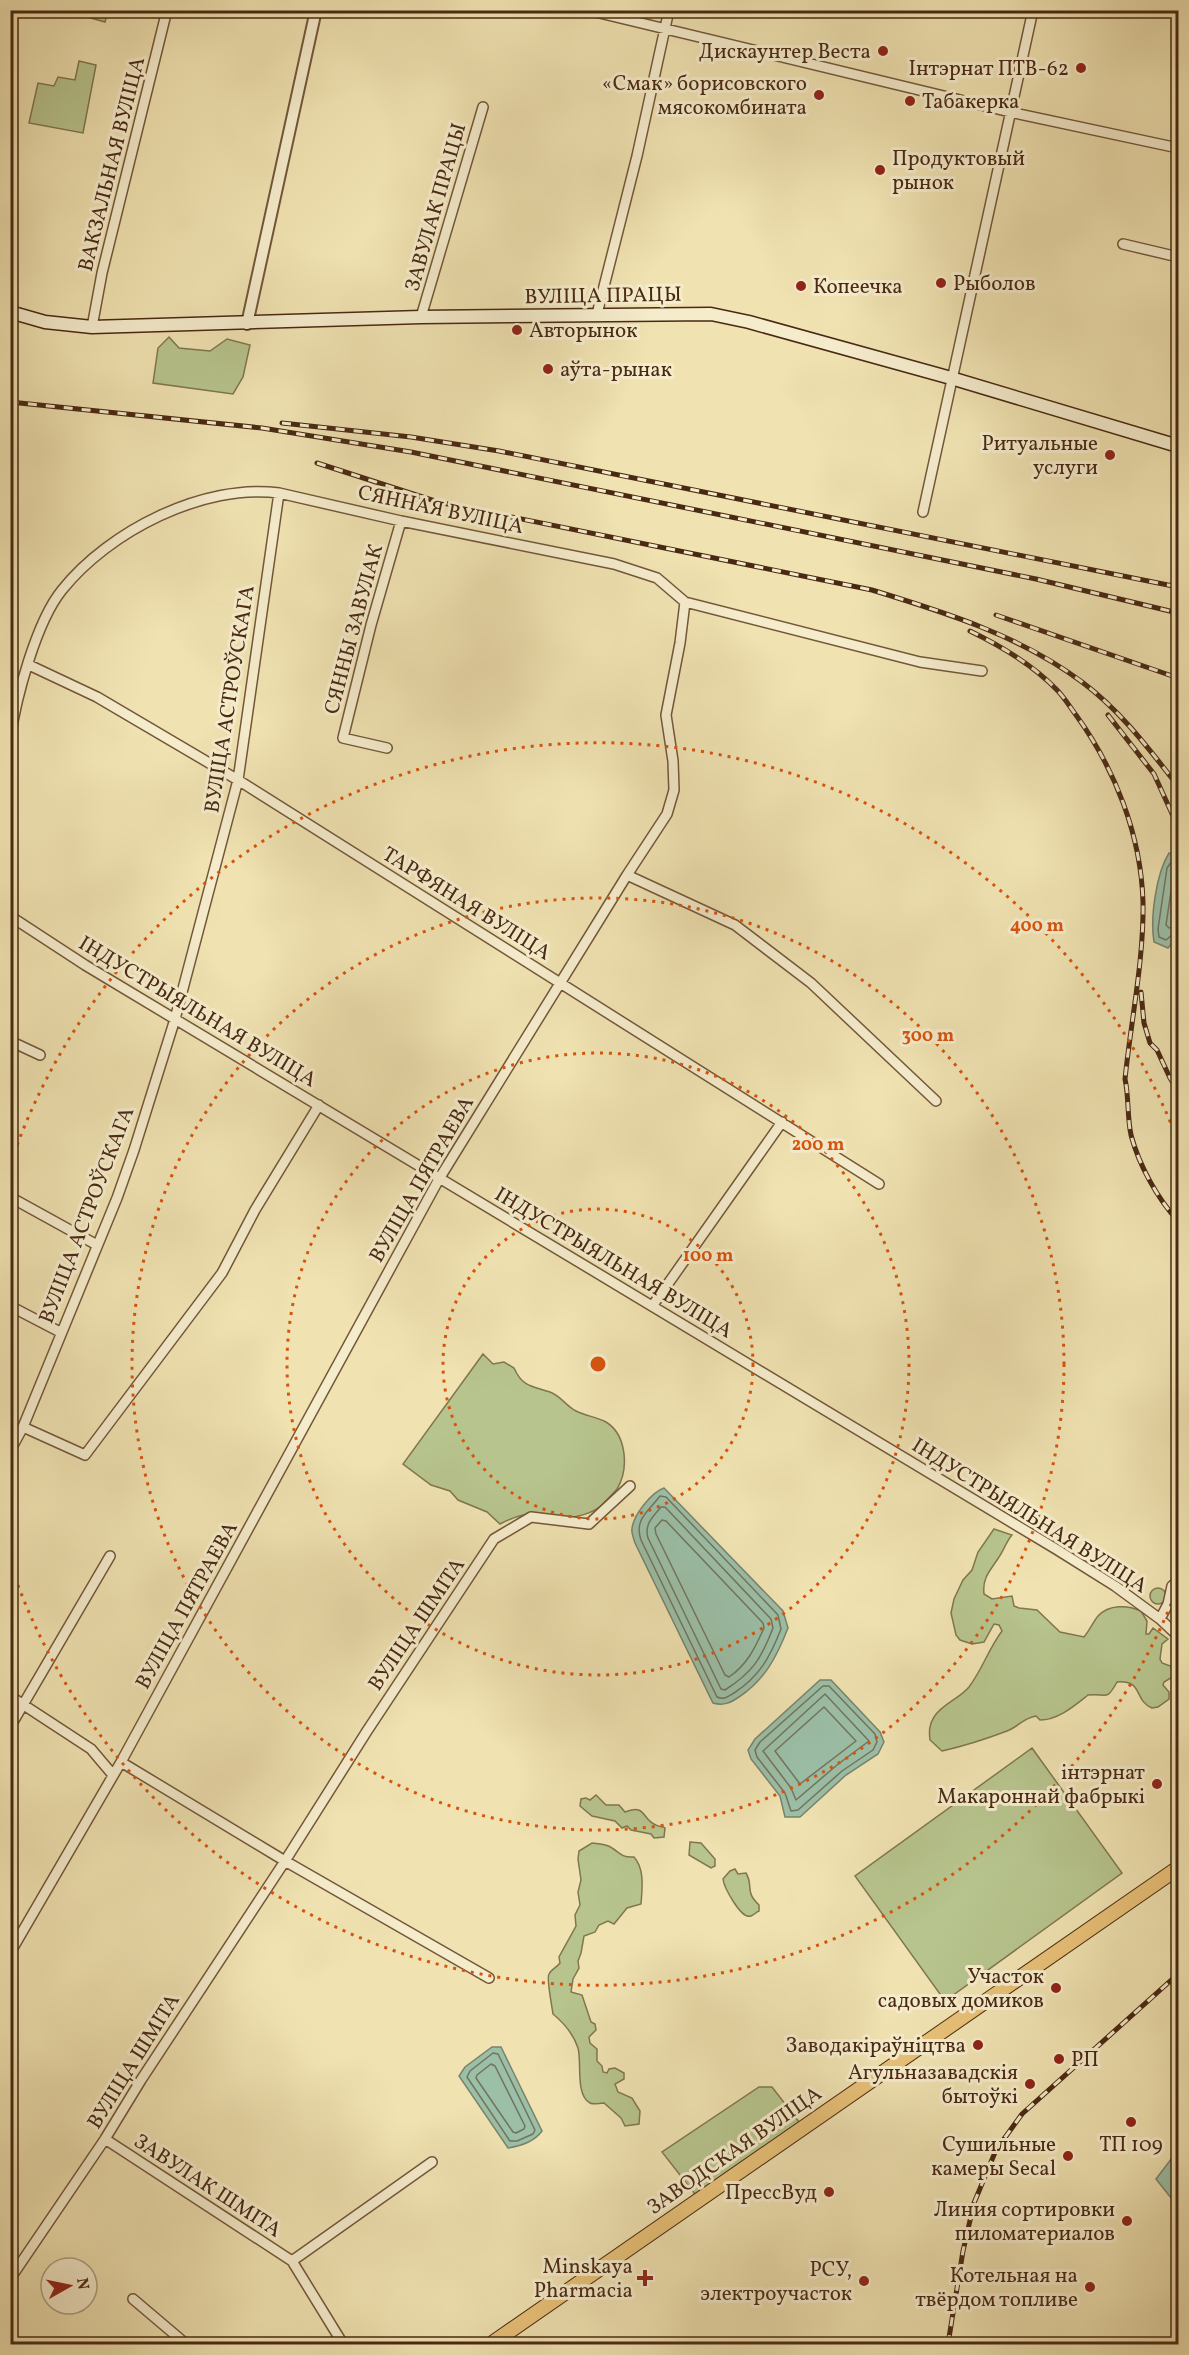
<svg xmlns="http://www.w3.org/2000/svg" width="1189" height="2355" viewBox="0 0 1189 2355" font-family="Vollkorn,serif">
	<rect width="100%" height="100%" fill="#f0e2b1"/>
	<filter id="stains"><feTurbulence type="fractalNoise" baseFrequency=".00333" numOctaves="4"/><feColorMatrix values="0 0 0 0 .2 0 0 0 0 .09 0 0 0 0 .02 0 0 0 .5 -.17"/></filter>
	<radialGradient id="worn" r=".72"><stop offset=".6" stop-color="#630" stop-opacity="0"/><stop offset="1" stop-color="#630" stop-opacity=".3"/></radialGradient>
	<!-- green -->
	<path fill="#b7c48d" stroke="#807650" stroke-width="1.5" d="M 66,11 L 108,10 L 108,11 L 105,22 Z
		M 79,61 L 96,65 L 83,133 L 29,123 L 38,83 L 54,86 L 58,77 L 75,80 Z
		M 169,337 L 179,348 L 210,351 L 227,339 L 250,345 L 243,377 L 233,394 L 153,383 L 158,348 Z
		M 483,1354 L 493,1364 L 504,1362 L 514,1368 C 523,1388 533,1386 550,1392 C 561,1396 566,1406 576,1411 C 586,1416 597,1417 606,1422 C 627,1435 629,1469 617,1489 C 613,1494 608,1498 604,1503 C 594,1514 573,1519 558,1517 C 552,1517 546,1514 540,1513 C 525,1513 513,1517 500,1524 L 487,1512 L 458,1500 L 450,1491 L 431,1485 L 403,1464 Z
		M 994,1529 L 1012,1535 C 1006,1542 1004,1550 999,1557 C 991,1570 982,1577 984,1594 L 992,1599 L 1012,1596 L 1014,1606 L 1019,1608 L 1037,1610 L 1060,1632 L 1084,1637 C 1090,1630 1093,1622 1098,1616 C 1109,1604 1128,1605 1141,1611 L 1147,1621 L 1146,1634 L 1149,1634 L 1153,1628 L 1168,1639 L 1162,1644 L 1160,1659 L 1162,1663 L 1173,1667 L 1174,1676 L 1164,1682 L 1163,1685 L 1169,1692 L 1169,1699 L 1158,1707 L 1152,1708 C 1133,1700 1144,1680 1117,1682 C 1106,1702 1107,1693 1088,1695 C 1074,1706 1058,1720 1040,1720 L 1036,1716 C 1023,1718 1018,1727 1007,1731 C 986,1739 964,1746 942,1751 L 930,1740 C 929,1731 929,1725 934,1717 C 942,1704 959,1699 969,1687 C 982,1670 989,1648 1002,1631 L 999,1625 L 994,1624 L 984,1642 L 972,1644 L 960,1640 L 956,1635 L 951,1613 L 954,1599 L 963,1580 L 972,1570 L 978,1552 Z
		M1150 1596a8 8 0 1 1 16 0a8 8 0 1 1-16 0Z
		M 1032,1748 L 1122,1873 L 945,2001 L 855,1876 Z
		M 596,1795 L 606,1805 L 619,1805 L 625,1812 C 646,1803 642,1820 656,1825 C 659,1827 663,1826 665,1828 L 664,1837 L 654,1838 L 651,1834 L 631,1830 L 627,1826 L 622,1828 L 615,1821 L 592,1816 L 580,1806 L 581,1799 L 586,1798 L 590,1800 Z
		M 690,1842 L 701,1843 L 715,1859 L 715,1866 L 711,1868 L 689,1855 Z
		M 592,1843 C 598,1844 607,1844 612,1848 C 620,1853 622,1858 634,1857 C 645,1869 642,1889 641,1904 L 627,1908 L 614,1924 L 608,1921 L 599,1925 L 595,1932 L 584,1936 L 581,1953 L 578,1961 L 579,1968 L 573,1979 L 571,1992 L 582,1995 L 591,2022 L 595,2024 L 596,2030 L 589,2037 L 590,2043 L 597,2049 L 597,2061 L 602,2066 L 603,2072 L 607,2073 L 609,2069 L 615,2068 L 624,2073 L 624,2079 L 615,2084 L 618,2092 L 632,2098 L 640,2111 L 639,2124 L 625,2126 L 621,2118 L 604,2103 C 599,2103 594,2105 590,2103 C 575,2095 582,2062 578,2048 C 573,2033 564,2023 553,2014 C 552,2006 546,1977 549,1974 C 551,1970 557,1967 560,1963 L 559,1957 L 576,1926 L 575,1915 L 580,1905 L 578,1892 L 581,1880 L 578,1859 L 579,1851 Z
		M 735,1869 L 738,1874 L 746,1873 C 754,1886 744,1891 759,1905 L 759,1911 C 756,1912 754,1915 751,1916 C 741,1920 724,1887 723,1879 L 730,1871 Z
		M 759,2087 L 772,2087 L 803,2127 L 698,2198 L 662,2152 Z"/>
	<!-- water -->
	<path fill="#9bbfa7" stroke="#7a836c" stroke-width="1.5" d="M 1169,853 L 1178,856 L 1178,936 L 1168,948 L 1154,942 C 1150,918 1156,874 1169,853 Z
		M 664,1488 L 783,1611 L 788,1628 C 777,1656 765,1680 739,1697 C 730,1703 724,1706 713,1703 L 635,1543 C 634,1539 631,1533 632,1529 C 633,1515 652,1492 664,1488 Z
		M 820,1680 L 831,1680 L 880,1732 L 884,1742 L 878,1754 L 846,1775 L 800,1817 L 785,1817 L 780,1796 L 751,1759 L 748,1750 L 755,1739 Z
		M 492,2047 L 501,2047 L 542,2131 C 534,2142 521,2146 508,2148 L 459,2076 L 465,2067 Z
		M 1178,2150 L 1178,2196 L 1171,2198 L 1156,2179 Z"/>
	<g fill="none" stroke-linecap="round" stroke-linejoin="round">
		<!-- shore -->
		<path stroke="#72745d" stroke-width="1.5" d="M 1178,861 L 1172,861 L 1167,868 L 1158,929 L 1159,937 L 1166,940 L 1173,934 L 1178,933
			M 1178,869 L 1174,871 L 1166,925 L 1169,928 L 1178,926
			M 660,1496 L 666,1497 L 778,1615 L 781,1629 C 770,1657 760,1676 734,1693 C 728,1697 724,1700 717,1697 L 641,1540 C 634,1519 648,1512 660,1496 Z
			M 661,1507 L 665,1507 L 771,1619 L 773,1628 C 761,1659 753,1672 725,1690 L 721,1689 L 648,1538 C 644,1524 653,1517 661,1507 Z
			M 662,1520 L 666,1521 L 763,1623 L 764,1628 C 755,1648 747,1665 729,1677 L 725,1675 L 656,1534 L 655,1528 Z
			M 823,1686 L 829,1686 L 875,1734 L 877,1742 L 873,1750 L 842,1771 L 798,1810 L 791,1811 L 785,1793 L 757,1757 L 755,1750 L 760,1742 Z
			M 825,1694 L 869,1741 L 837,1765 L 796,1800 L 791,1788 L 763,1751 Z
			M 824,1707 L 856,1741 L 800,1784 L 775,1751 Z
			M 493,2053 L 498,2054 L 535,2130 L 533,2134 L 517,2141 L 510,2141 L 467,2077 L 470,2071 Z
			M 491,2064 L 495,2066 L 525,2126 L 524,2129 L 516,2133 L 513,2132 L 476,2078 L 477,2075 Z"/>
		<!-- minor casing -->
		<g stroke="#73573a" stroke-width="12">
			<path id="minor" d="M 587,10 L 1010,112 L 1178,148
				M 1123,244 L 1178,257
				M 597,314 L 637,156 L 669,10
				M 421,317 L 483,107
				M 92,327 L 102,273 L 167,10
				M 923,512 L 1033,10
				M 29,665 L 97,697 L 238,780 L 879,1184
				M 10,739 C 16,698 36,622 62,590 C 109,531 204,483 279,493 L 401,521 L 614,564 L 657,578 L 685,602 L 920,662 L 982,671
				M 387,748 L 343,738 L 371,625 L 401,521
				M 627,875 L 735,925 L 811,983 L 936,1101
				M 10,916 L 85,965 L 1056,1549 L 1115,1586 L 1160,1619 L 1168,1604 L 1172,1586 L 1178,1581
				M 10,1041 L 40,1055
				M 10,1197 L 97,1245
				M 653,1305 L 782,1122
				M 10,1306 L 60,1332
				M 23,1427 L 85,1455 L 222,1273 L 255,1210 L 319,1105
				M 10,1451 L 23,1427 L 117,1198 L 134,1150 L 175,1019 L 238,780 L 279,493
				M 1160,1619 L 1178,1636
				M 10,1696 L 91,1749 L 113,1775
				M 10,1727 L 110,1556
				M 121,1762 L 285,1861 L 489,1978
				M 10,1953 L 121,1762 L 439,1179 L 627,875 L 667,814 L 674,790 L 673,761 L 666,715 L 680,643 L 685,602
				M 105,2139 L 292,2261 L 343,2344
				M 292,2261 L 432,2162
				M 10,2279 L 105,2139 L 141,2080 L 285,1861 L 367,1731 L 494,1539 L 531,1517 L 589,1524 L 630,1486
				M 133,2299 L 186,2344"/>
		</g>
		<!-- tertiary casing -->
		<g stroke="#73573a" stroke-width="14">
			<path id="tertiary" d="M 247,324 L 316,10"/>
		</g>
		<!-- secondary casing -->
		<g stroke="#492913" stroke-width="15">
			<path id="secondary" d="M 10,312 L 45,322 L 92,327 L 421,317 L 711,314 L 749,322 L 951,378 L 1178,446"/>
		</g>
		<!-- primary casing -->
		<g stroke="#492913" stroke-width="16">
			<path id="primary" d="M 491,2344 L 1178,1868"/>
		</g>
		<!-- minor -->
		<use href="#minor" stroke="#f5eccc" stroke-width="9"/>
		<!-- tertiary -->
		<use href="#tertiary" stroke="#f5eccc" stroke-width="10"/>
		<!-- secondary -->
		<use href="#secondary" stroke="#f5eccc" stroke-width="12"/>
		<!-- primary -->
		<use href="#primary" stroke="#e8c178" stroke-width="14"/>
		<!-- rail casing -->
		<g stroke="#492913" stroke-width="5">
			<path id="rail" d="M 10,402 L 262,428 L 411,452 L 1036,579 L 1178,613
				M 282,423 L 411,437 L 499,451 L 1178,587
				M 317,463 L 438,502 L 872,590 C 944,612 1021,636 1082,682 C 1120,710 1149,749 1178,786
				M 996,615 L 1178,678
				M 970,631 C 1001,646 1033,665 1057,690 C 1064,697 1070,707 1076,715 C 1115,769 1141,835 1143,902 C 1144,960 1131,1020 1125,1079 C 1129,1097 1127,1116 1131,1135 C 1139,1165 1157,1198 1178,1221
				M 1108,715 L 1154,774 L 1174,818 L 1178,836
				M 1141,992 L 1144,1023 L 1150,1043 L 1157,1050 L 1170,1078 L 1178,1091
				M 948,2344 L 963,2251 L 974,2203 L 996,2150 L 1022,2114 L 1178,1974"/>
		</g>
		<!-- rail -->
		<use href="#rail" stroke="#f5eccc" stroke-width="3" stroke-dasharray="9" stroke-linecap="butt"/>
	</g>
	<!-- distance rings -->
	<g fill="none" stroke="#d8540d" stroke-width="3" stroke-dasharray="3 6">
		<circle cx="598" cy="1364" r="155"/>
		<circle cx="598" cy="1364" r="311"/>
		<circle cx="598" cy="1364" r="466"/>
		<path d="M1178 1587A621 621 0 0 1 11 1566M11 1162A621 621 0 0 1 1178 1141"/>
	</g>
	<!-- markers -->
	<g fill="#8f2418" stroke="#f5eccc" stroke-width="2">
		<circle cx="883" cy="51" r="6"/>
		<circle cx="1081" cy="68" r="6"/>
		<circle cx="819" cy="95" r="6"/>
		<circle cx="910" cy="101" r="6"/>
		<circle cx="880" cy="170" r="6"/>
		<circle cx="941" cy="283" r="6"/>
		<circle cx="801" cy="286" r="6"/>
		<circle cx="517" cy="330" r="6"/>
		<circle cx="548" cy="369" r="6"/>
		<circle cx="1110" cy="455" r="6"/>
		<circle cx="1157" cy="1784" r="6"/>
		<circle cx="1056" cy="1988" r="6"/>
		<circle cx="978" cy="2045" r="6"/>
		<circle cx="1059" cy="2059" r="6"/>
		<circle cx="1030" cy="2084" r="6"/>
		<circle cx="1131" cy="2122" r="6"/>
		<circle cx="1068" cy="2156" r="6"/>
		<circle cx="829" cy="2192" r="6"/>
		<circle cx="1127" cy="2221" r="6"/>
		<path d="M642 2269h6v6h6v6h-6v6h-6v-6h-6v-6h6z"/>
		<circle cx="864" cy="2281" r="6"/>
		<circle cx="1090" cy="2287" r="6"/>
	</g>
	<g text-anchor="middle" stroke-width="6" stroke-linejoin="round" paint-order="stroke">
		<!-- poi labels -->
		<g font-size="21" fill="#492913" stroke="#f5eccc" text-anchor="end">
			<text x="871" y="58">Дискаунтер Веста</text>
			<text x="1069" y="75">Інтэрнат ПТВ-62</text>
			<text x="807" y="90">«Смак» борисовского<tspan x="807" dy="24">мясокомбината</tspan></text>
			<text x="922" y="108" text-anchor="start">Табакерка</text>
			<text x="892" y="165" text-anchor="start">Продуктовый<tspan x="892" dy="24">рынок</tspan></text>
			<text x="953" y="290" text-anchor="start">Рыболов</text>
			<text x="813" y="293" text-anchor="start">Копеечка</text>
			<text x="529" y="337" text-anchor="start">Авторынок</text>
			<text x="560" y="376" text-anchor="start">аўта-рынак</text>
			<text x="1098" y="450">Ритуальные<tspan x="1098" dy="24">услуги</tspan></text>
			<text x="1145" y="1779">інтэрнат<tspan x="1145" dy="24">Макароннай фабрыкі</tspan></text>
			<text x="1044" y="1983">Участок<tspan x="1044" dy="24">садовых домиков</tspan></text>
			<text x="966" y="2052">Заводакіраўніцтва</text>
			<text x="1071" y="2066" text-anchor="start">РП</text>
			<text x="1018" y="2079">Агульназавадскія<tspan x="1018" dy="24">бытоўкі</tspan></text>
			<text x="1056" y="2151">Сушильные<tspan x="1056" dy="24">камеры Secal</tspan></text>
			<text x="1131" y="2151" text-anchor="middle">ТП 109</text>
			<text x="817" y="2199">ПрессВуд</text>
			<text x="1115" y="2216">Линия сортировки<tspan x="1115" dy="24">пиломатериалов</tspan></text>
			<text x="633" y="2273">Minskaya<tspan x="633" dy="24">Pharmacia</tspan></text>
			<text x="852" y="2276">РСУ,<tspan x="852" dy="24">электроучасток</tspan></text>
			<text x="1078" y="2282">Котельная на<tspan x="1078" dy="24">твёрдом топливе</tspan></text>
		</g>
		<!-- street labels -->
		<g font-size="21" fill="#492913" stroke="#f5eccc">
			<text transform="translate(111 164) rotate(-76)" y="7">ВАКЗАЛЬНАЯ ВУЛІЦА</text>
			<text transform="translate(435 207) rotate(-74)" y="7">ЗАВУЛАК ПРАЦЫ</text>
			<text transform="translate(603 295) rotate(-1)" y="7">ВУЛІЦА ПРАЦЫ</text>
			<text transform="translate(441 509) rotate(12)" y="7">СЯННАЯ ВУЛІЦА</text>
			<text transform="translate(353 629) rotate(-75)" y="7">СЯННЫ ЗАВУЛАК</text>
			<text transform="translate(229 699) rotate(-81)" y="7">ВУЛІЦА АСТРОЎСКАГА</text>
			<text transform="translate(467 903) rotate(32)" y="7">ТАРФЯНАЯ ВУЛІЦА</text>
			<text transform="translate(198 1011) rotate(31)" y="7">ІНДУСТРЫЯЛЬНАЯ ВУЛІЦА</text>
			<text transform="translate(421 1179) rotate(-60)" y="7">ВУЛІЦА ПЯТРАЕВА</text>
			<text transform="translate(86 1215) rotate(-69)" y="7">ВУЛІЦА АСТРОЎСКАГА</text>
			<text transform="translate(614 1262) rotate(31)" y="7">ІНДУСТРЫЯЛЬНАЯ ВУЛІЦА</text>
			<text transform="translate(1030 1515) rotate(32)" y="7">ІНДУСТРЫЯЛЬНАЯ ВУЛІЦА</text>
			<text transform="translate(186 1605) rotate(-61)" y="7">ВУЛІЦА ПЯТРАЕВА</text>
			<text transform="translate(416 1624) rotate(-56)" y="7">ВУЛІЦА ШМІТА</text>
			<text transform="translate(133 2061) rotate(-58)" y="7">ВУЛІЦА ШМІТА</text>
			<text transform="translate(734 2150) rotate(-35)" y="7">ЗАВОДСКАЯ ВУЛІЦА</text>
			<text transform="translate(208 2185) rotate(33)" y="7">ЗАВУЛАК ШМІТА</text>
		</g>
	</g>
	<circle cx="598" cy="1364" r="9" fill="#d8540d" stroke="#f5eccc" stroke-width="3"/>
	<g font-size="18" text-anchor="middle" font-weight="bold" fill="#d8540d" stroke="#f5eccc" stroke-width="6" stroke-linejoin="round" paint-order="stroke">
		<text x="1037" y="931">400 m</text>
		<text x="928" y="1041">300 m</text>
		<text x="818" y="1150">200 m</text>
		<text x="708" y="1261">100 m</text>
	</g>
	<!-- margin -->
	<rect width="1189" height="2355" fill="none" stroke="#f0e2b1" stroke-width="36"/>
	<rect x="12" y="12" width="1165" height="2331" fill="none" stroke="#492913" stroke-width="3"/>
	<rect x="18" y="18" width="1153" height="2319" fill="none" stroke="#492913" stroke-width="1.5"/>
	<!-- north arrow -->
	<g transform="translate(69 2286) rotate(81)"><circle r="28" fill="#f5eccc" stroke="#b09e82" stroke-width="1.5"/>
	<path d="M0-4.5L10 22L0 15L-10 22Z" fill="#8f2418"/>
	<text y="-9" font-size="16" font-weight="bold" text-anchor="middle" fill="#492913">N</text>
	</g>
	<rect width="100%" height="100%" filter="url(#stains)"/>
	<rect width="100%" height="100%" fill="url(#worn)"/>
</svg>
